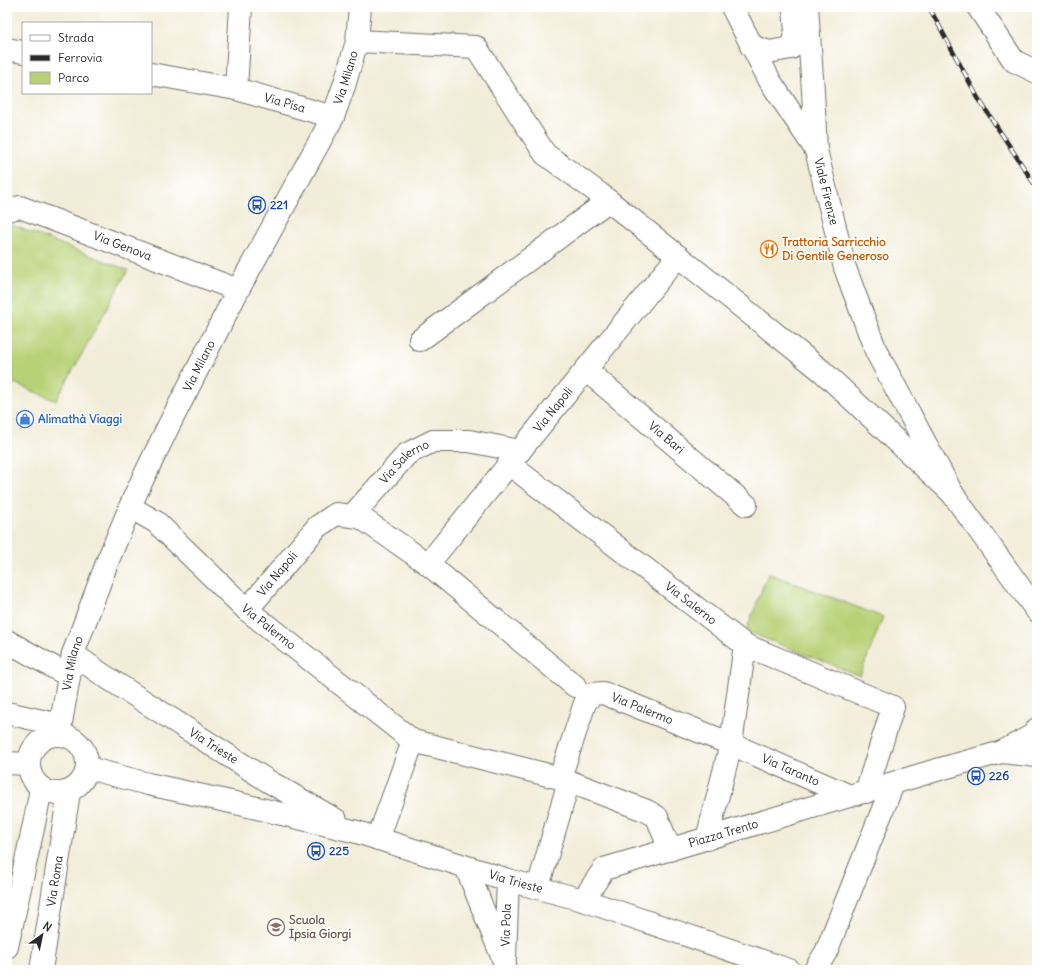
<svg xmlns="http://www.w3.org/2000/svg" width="1044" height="977" viewBox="0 0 1044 977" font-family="Delius,sans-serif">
	<rect width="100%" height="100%" fill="#fff"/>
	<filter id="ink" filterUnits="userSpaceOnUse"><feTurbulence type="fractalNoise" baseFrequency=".025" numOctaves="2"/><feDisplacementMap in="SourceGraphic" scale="8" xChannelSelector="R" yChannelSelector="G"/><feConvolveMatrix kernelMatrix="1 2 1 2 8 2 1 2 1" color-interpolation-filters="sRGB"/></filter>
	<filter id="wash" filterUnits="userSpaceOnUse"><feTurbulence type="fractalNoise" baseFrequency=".012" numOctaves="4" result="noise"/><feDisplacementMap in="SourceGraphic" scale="16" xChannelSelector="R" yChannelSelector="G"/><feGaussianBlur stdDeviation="0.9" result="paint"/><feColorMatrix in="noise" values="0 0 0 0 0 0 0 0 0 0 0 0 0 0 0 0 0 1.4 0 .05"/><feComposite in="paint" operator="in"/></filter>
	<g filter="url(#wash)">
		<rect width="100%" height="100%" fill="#f2edd8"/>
		<!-- green -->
		<path fill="#b7d176" stroke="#717e50" d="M 7,223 L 128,270 L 56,401 L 7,380 Z
			M 768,573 L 883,617 L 860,676 L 746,631 Z"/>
	</g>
	<g filter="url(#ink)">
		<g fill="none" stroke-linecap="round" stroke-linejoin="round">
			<!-- street casing -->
			<g stroke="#716f68" stroke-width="24">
				<g id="street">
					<path d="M 807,7 L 813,91 L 816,150"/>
					<path d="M 978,7 L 1014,61 L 1037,72"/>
					<path d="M 357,41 L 476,47 L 545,154 L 600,194 L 822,371 L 952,493 L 1037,611"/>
					<path d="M 751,46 L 769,52 L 791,48 L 796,31 L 794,10"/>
					<path d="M 7,49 L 23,52"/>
					<path id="s1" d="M 151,74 L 236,89 L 333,117"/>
					<path d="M 236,89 L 241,7"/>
					<path id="s2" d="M 7,210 L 20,207 L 238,290"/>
					<path d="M 420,340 L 608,201"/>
					<path id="s3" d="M 586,370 L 746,505"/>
					<path id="s4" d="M 509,464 L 745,645 L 893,707 L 866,792"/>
					<path id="s5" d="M 130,507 L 156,522 L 247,610 L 413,741 L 560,778"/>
					<path id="s6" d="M 352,516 L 407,454 L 433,441 L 469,441 L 520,451"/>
					<path d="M 428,564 L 575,686"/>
					<path id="s7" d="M 247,610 L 317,527 L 336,514 L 360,517 L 428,564 L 678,256"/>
					<path d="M 7,641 L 69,676"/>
					<path id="s8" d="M 73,654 L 103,675 L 268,781 L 336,820"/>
					<path d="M 7,713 L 60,725"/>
					<path d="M 1002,752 L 1037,756"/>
					<path d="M 7,763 L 28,764"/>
					<path id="s9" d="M 88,768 L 148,784 L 240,804 L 357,832 L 508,880 L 583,900 L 789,970"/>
					<path d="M 378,839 L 413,741"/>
					<path id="s10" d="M 707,839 L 731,744 L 850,796"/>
					<path id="s11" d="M 670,850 L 657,817 L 647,811 L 560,778 L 585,703 L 592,694 L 603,693 L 731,744 L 745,645"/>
					<path d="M 466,867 L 505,964"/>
					<path d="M 538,887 L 569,781"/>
					<path id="s12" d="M 583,900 L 604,869 L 940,769 L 1002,752 L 1033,735 L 1037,729"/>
					<path id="s13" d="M 505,957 L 508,880"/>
					<path d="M 815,970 L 826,952 L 893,784"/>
				</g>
			</g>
			<!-- secondary casing -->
			<g stroke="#716f68" stroke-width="24">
				<g id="secondary">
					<path id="s14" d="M 732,7 L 770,81 L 816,150 L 845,268 L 876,351 L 952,493"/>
				</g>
			</g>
			<!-- primary casing -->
			<g stroke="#716f68" stroke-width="24">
				<g id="primary">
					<path id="s15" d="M 59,734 L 73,654 L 108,560 L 136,493 L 168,427 L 238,290 L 333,117 L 345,83 L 357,41 L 360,7"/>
					<circle cx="58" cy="764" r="29"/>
					<path d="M 7,947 L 34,824 L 41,789"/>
					<path id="s16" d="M 41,970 L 69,792"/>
				</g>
			</g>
			<!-- street -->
			<use href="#street" stroke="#fff" stroke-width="22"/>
			<!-- secondary -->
			<use href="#secondary" stroke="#fff" stroke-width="22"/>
			<!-- primary -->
			<use href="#primary" stroke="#fff" stroke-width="22"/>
			<!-- rail casing -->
			<g stroke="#2b2b2b" stroke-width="4.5">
				<path id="rail" d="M 929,7 L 978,98 L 1037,188"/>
			</g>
			<!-- rail -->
			<use href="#rail" stroke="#fff" stroke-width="3" stroke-dasharray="9" stroke-linecap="butt"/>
		</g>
	</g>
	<!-- icons -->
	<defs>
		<g id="bus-ring" transform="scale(0.9)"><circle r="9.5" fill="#fff" stroke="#1a4fb4" stroke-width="1.5"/><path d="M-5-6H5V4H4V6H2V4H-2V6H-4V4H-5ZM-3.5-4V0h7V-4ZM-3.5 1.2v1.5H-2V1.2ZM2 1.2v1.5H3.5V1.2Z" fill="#1a4fb4"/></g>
		<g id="restaurant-ring" transform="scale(0.9)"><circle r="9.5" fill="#fff" stroke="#e8710a" stroke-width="1.5"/><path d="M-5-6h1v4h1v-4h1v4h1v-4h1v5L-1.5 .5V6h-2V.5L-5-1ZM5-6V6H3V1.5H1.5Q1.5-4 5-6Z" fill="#e8710a"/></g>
		<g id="shop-ring" transform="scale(0.9)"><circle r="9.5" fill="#fff" stroke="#3f7fe0" stroke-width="1.5"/><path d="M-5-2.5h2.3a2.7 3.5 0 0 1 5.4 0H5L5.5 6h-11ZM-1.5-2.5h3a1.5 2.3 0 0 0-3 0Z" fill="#3f7fe0"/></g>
		<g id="school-ring" transform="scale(0.9)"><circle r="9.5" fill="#fff" stroke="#8d6e63" stroke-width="1.5"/><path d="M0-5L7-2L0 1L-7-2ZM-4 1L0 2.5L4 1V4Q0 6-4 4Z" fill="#8d6e63"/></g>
	</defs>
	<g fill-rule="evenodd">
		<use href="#bus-ring" x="257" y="205"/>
		<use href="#restaurant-ring" x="769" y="249"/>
		<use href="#shop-ring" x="25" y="419"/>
		<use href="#bus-ring" x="976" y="776"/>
		<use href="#bus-ring" x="316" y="851"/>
		<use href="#school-ring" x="276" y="927"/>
	</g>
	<g text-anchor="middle" stroke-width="3" stroke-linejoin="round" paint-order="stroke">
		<!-- street labels -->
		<g font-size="12" fill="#2b2b2b" stroke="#fff">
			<text dy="4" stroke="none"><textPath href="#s15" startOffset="720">Via Milano</textPath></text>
			<text dy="4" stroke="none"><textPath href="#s1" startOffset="137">Via Pisa</textPath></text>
			<text dy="4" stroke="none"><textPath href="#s14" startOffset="209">Viale Firenze</textPath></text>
			<text dy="4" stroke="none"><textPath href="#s2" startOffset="123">Via Genova</textPath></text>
			<text dy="4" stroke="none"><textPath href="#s15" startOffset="396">Via Milano</textPath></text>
			<text dy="4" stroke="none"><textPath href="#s7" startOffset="437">Via Napoli</textPath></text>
			<text dy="4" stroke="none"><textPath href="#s3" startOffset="105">Via Bari</textPath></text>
			<text dy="4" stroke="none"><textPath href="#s6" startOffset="76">Via Salerno</textPath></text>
			<text dy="4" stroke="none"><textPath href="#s7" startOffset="47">Via Napoli</textPath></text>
			<text dy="4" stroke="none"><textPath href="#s4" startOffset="229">Via Salerno</textPath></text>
			<text dy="4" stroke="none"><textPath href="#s5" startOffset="184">Via Palermo</textPath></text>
			<text dy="4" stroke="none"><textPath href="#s15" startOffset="72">Via Milano</textPath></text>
			<text dy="4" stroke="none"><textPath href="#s11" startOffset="284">Via Palermo</textPath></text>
			<text dy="4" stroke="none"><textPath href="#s8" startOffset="168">Via Trieste</textPath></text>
			<text dy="4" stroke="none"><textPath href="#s10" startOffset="163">Via Taranto</textPath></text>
			<text dy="4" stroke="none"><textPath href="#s12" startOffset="162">Piazza Trento</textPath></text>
			<text dy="4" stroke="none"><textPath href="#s16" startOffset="90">Via Roma</textPath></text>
			<text dy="4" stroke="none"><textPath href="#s9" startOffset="443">Via Trieste</textPath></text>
			<text dy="4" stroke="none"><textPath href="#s13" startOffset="32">Via Pola</textPath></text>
		</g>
		<!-- transit labels -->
		<g font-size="12" font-weight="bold" fill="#164399" stroke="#fff" text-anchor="start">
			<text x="270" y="209">221</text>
			<text x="989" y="780">226</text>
			<text x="329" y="855">225</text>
		</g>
		<!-- food labels -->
		<g font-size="12" font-weight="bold" fill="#c56008" stroke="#fff" text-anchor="start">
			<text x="782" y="246">Trattoria Sarricchio<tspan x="782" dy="14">Di Gentile Generoso</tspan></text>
		</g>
		<!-- shop labels -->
		<g font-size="12" font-weight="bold" fill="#366cbe" stroke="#fff" text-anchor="start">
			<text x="38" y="423">Alimathà Viaggi</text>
		</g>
		<!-- education labels -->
		<g font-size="12" font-weight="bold" fill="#785e54" stroke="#fff" text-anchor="start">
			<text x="289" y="924">Scuola<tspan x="289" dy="14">Ipsia Giorgi</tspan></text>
		</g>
	</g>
	<!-- margin -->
	<rect width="1044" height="977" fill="none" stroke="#fff" stroke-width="24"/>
	<!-- legend -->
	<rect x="22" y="22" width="130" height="72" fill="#ffffff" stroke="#aaaaaa"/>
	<rect x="30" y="35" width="20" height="6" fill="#ffffff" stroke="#aaaaaa"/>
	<text x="58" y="42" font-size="12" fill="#2b2b2b">Strada</text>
	<rect x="30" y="55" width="20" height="6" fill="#2b2b2b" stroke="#aaaaaa"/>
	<text x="58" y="62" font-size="12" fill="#2b2b2b">Ferrovia</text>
	<rect x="30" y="72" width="20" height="12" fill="#b7d176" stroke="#aaaaaa"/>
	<text x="58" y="82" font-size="12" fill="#2b2b2b">Parco</text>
	<!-- north arrow -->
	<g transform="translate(42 935) rotate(33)" stroke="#ffffff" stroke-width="3" paint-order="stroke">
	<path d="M0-3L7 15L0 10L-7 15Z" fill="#2b2b2b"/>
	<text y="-6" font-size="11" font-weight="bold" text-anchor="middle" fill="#2b2b2b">N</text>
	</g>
</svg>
